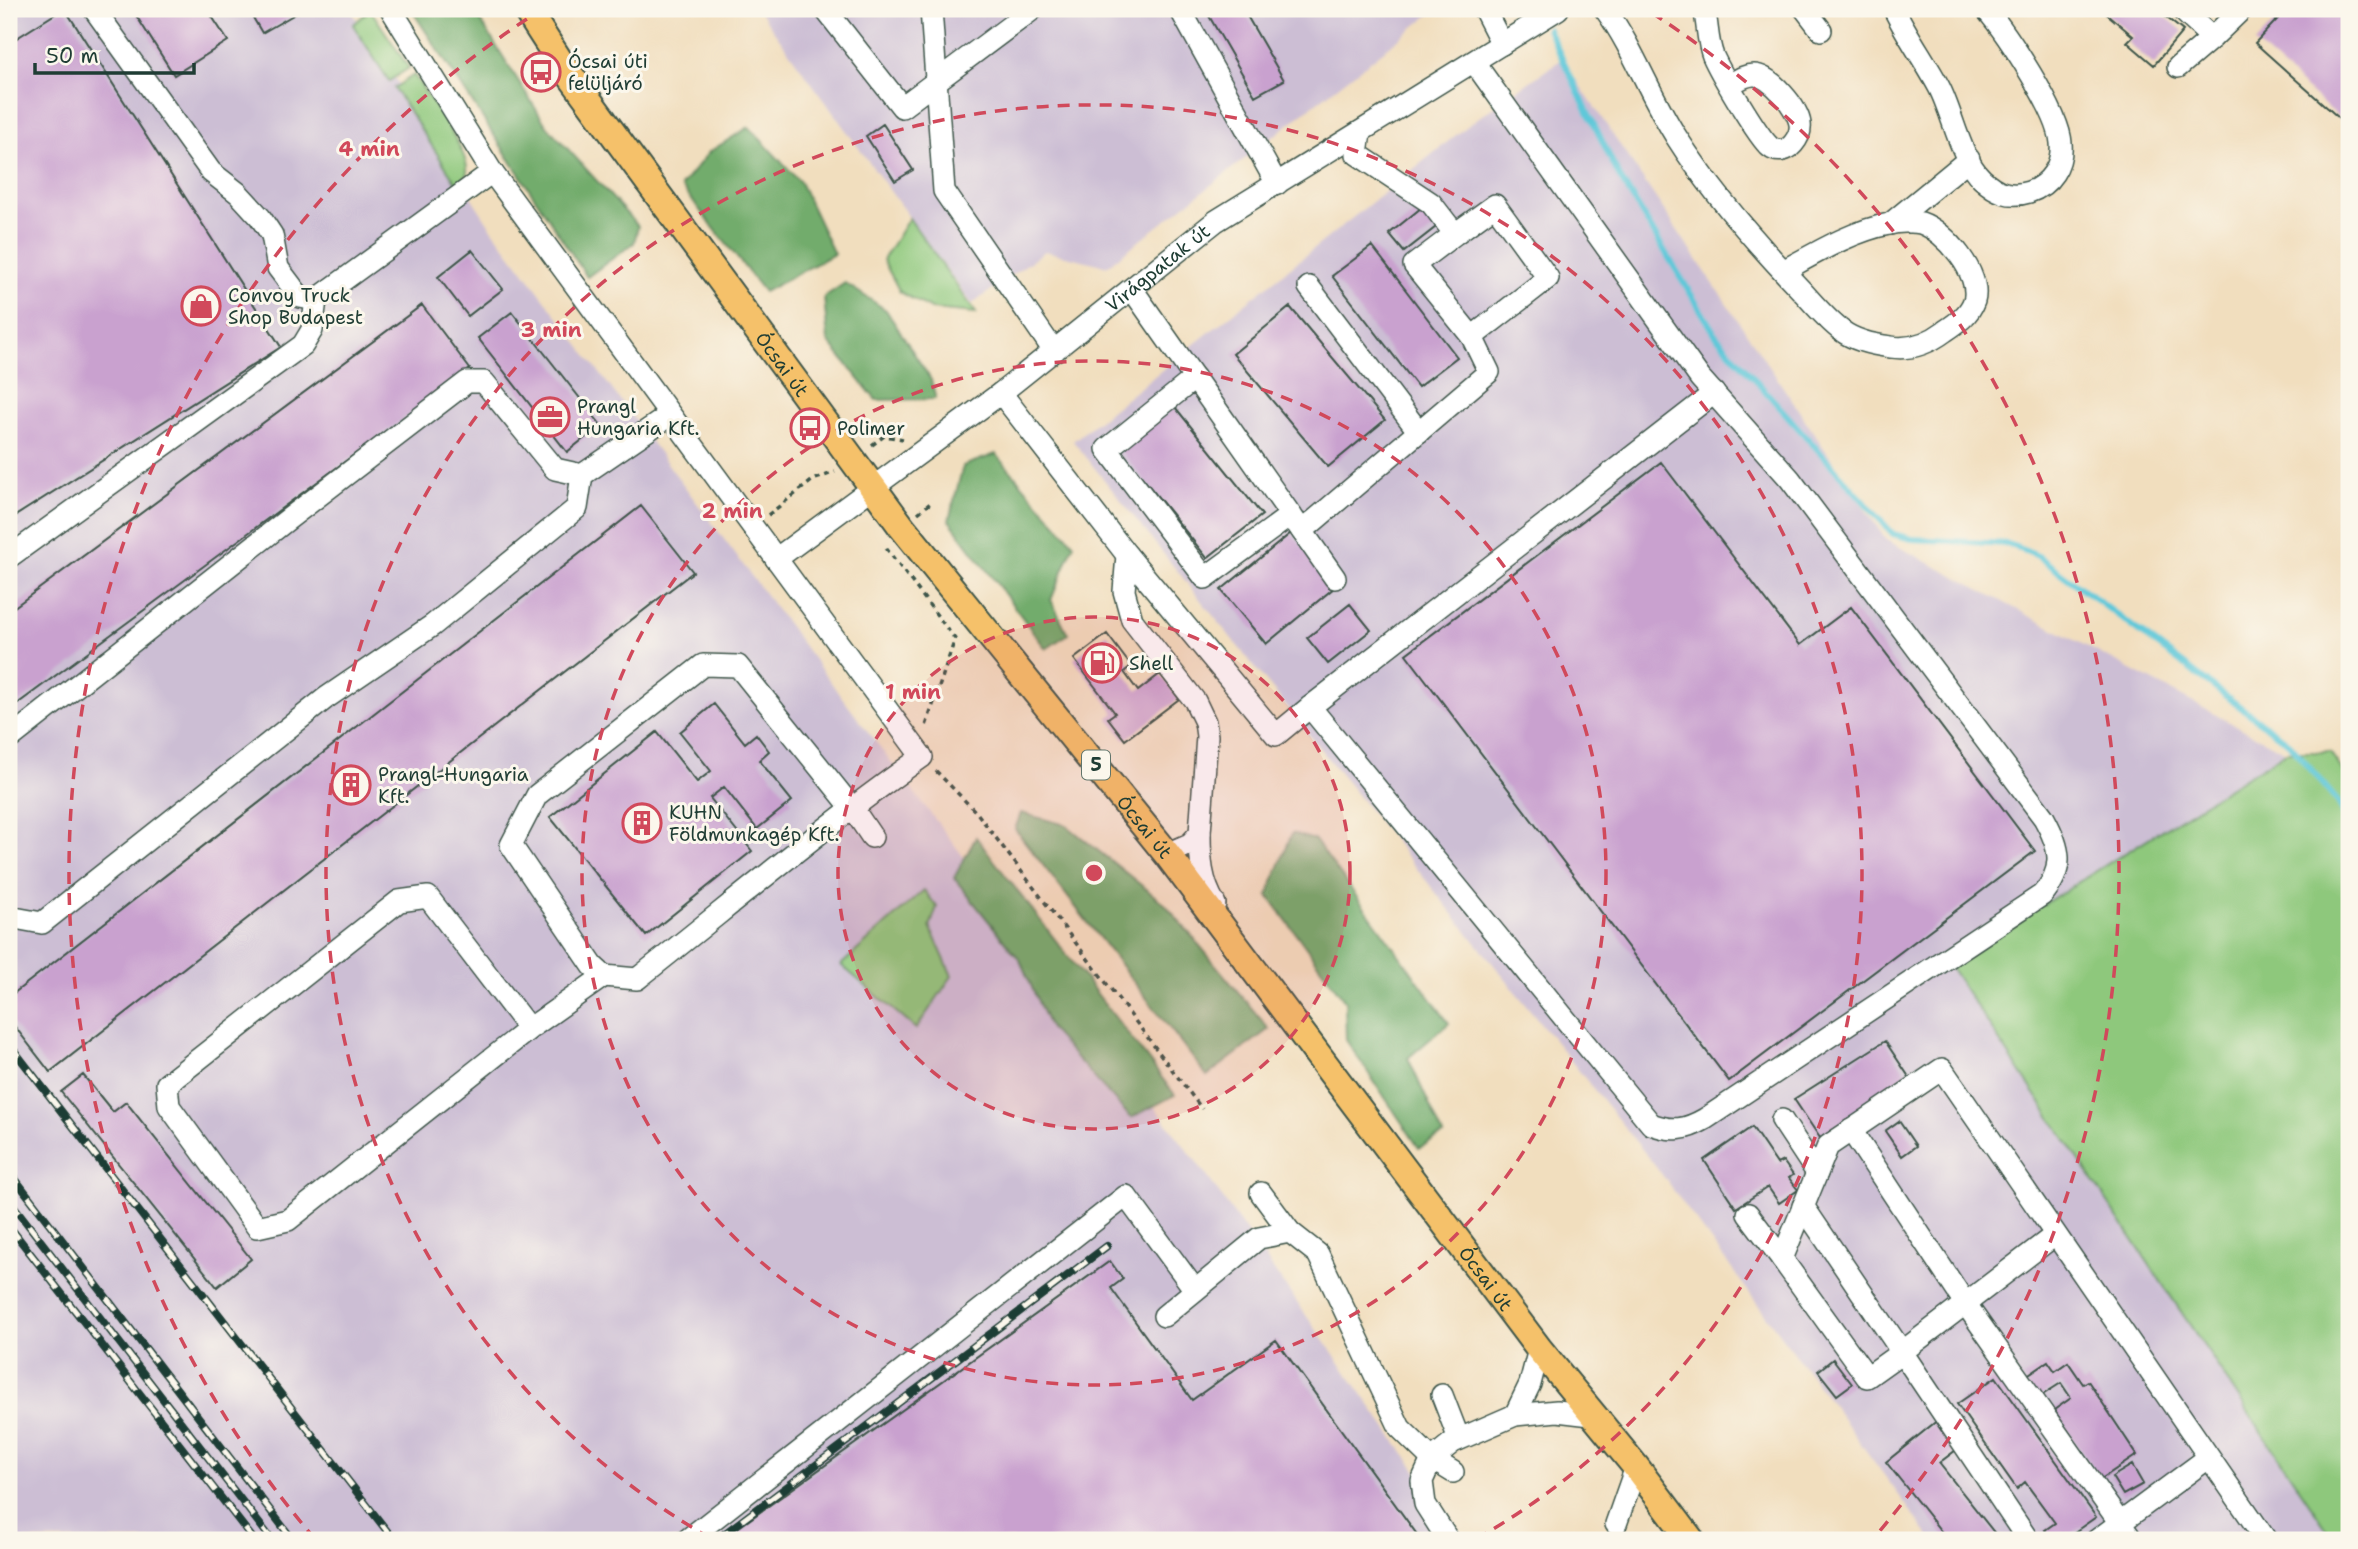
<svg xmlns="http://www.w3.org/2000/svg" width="2358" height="1549" viewBox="0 0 2358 1549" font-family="'Shantell Sans',sans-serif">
	<rect width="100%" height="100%" fill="#fbf7ec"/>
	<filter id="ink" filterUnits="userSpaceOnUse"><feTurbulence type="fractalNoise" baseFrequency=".0143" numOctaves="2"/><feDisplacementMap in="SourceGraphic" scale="14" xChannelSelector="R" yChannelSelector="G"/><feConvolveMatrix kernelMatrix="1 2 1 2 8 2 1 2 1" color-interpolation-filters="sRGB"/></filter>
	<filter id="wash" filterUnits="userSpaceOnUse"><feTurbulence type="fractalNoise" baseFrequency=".00686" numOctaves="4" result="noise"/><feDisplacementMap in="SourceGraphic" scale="28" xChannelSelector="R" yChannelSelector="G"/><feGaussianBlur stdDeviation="1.57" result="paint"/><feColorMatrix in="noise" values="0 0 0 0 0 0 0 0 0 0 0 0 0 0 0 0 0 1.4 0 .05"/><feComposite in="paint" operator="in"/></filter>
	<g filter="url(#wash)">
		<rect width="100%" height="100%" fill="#f1debe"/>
		<!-- industrial -->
		<path fill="#ccbed4" d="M 9,9 L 350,9 L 490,226 L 856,716 L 1199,1165 L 1466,1540 L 9,1540 Z
			M 758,9 L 1437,9 L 1107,266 L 1045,251 L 972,304 Z
			M 1562,59 L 1886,540 L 2286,752 L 1949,964 L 2334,1540 L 1932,1540 L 1657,1168 L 1073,441 L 1475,120 Z"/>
		<!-- green -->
		<path fill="#8ec87c" stroke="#568258" stroke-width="2" d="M 370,9 L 409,68 L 389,81 L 353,25 Z
			M 414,75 C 426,94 470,152 467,172 C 466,178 462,180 457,184 L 394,88 Z
			M 909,218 L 976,313 L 931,309 L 900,292 L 883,260 Z
			M 2286,752 L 2330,752 L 2349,780 L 2349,1540 L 2334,1540 L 1948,964 Z
			M 924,890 L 937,907 L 930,927 L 952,976 L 916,1029 L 841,965 Z"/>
		<!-- forest -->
		<path fill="#72ac6c" stroke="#487450" stroke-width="2" d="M 411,9 L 473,9 L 546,125 L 638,226 L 634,243 L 587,277 Z
			M 749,127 L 800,182 L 834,254 L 764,292 L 681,186 L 709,152 Z
			M 845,283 L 886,310 L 931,380 L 936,399 L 876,400 L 828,341 L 824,297 Z
			M 996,454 L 1074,544 L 1051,600 L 1068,634 L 1046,649 L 949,520 L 963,466 Z
			M 1021,813 L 1066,825 L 1166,905 L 1269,1029 L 1207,1076 L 1015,829 Z
			M 1292,833 L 1315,840 L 1449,1023 L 1408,1058 L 1443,1135 L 1419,1148 L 1346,1040 L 1345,1001 L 1268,895 Z
			M 976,837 L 1175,1095 L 1131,1118 L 1050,1029 L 1020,960 L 954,878 Z"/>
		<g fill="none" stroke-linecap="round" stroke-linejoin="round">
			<!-- stream -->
			<path stroke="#5ec8d9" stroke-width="6" d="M 1548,29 L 1619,176 L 1717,337 L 1893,534 L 1912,539 L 2008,544 L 2038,556 L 2290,744 L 2338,802 L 2349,825"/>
		</g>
		<g id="blocks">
			<!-- building -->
			<path fill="#c9a1cf" d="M 63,9 L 65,9 L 281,347 L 12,518 L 9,513 L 9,43 Z
				M 132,9 L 207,9 L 228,41 L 174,75 Z
				M 248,9 L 292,9 L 295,14 L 262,33 Z
				M 1205,9 L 1243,9 L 1284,80 L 1255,96 Z
				M 2101,9 L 2156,9 L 2183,31 L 2154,65 L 2127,42 L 2133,36 Z
				M 2287,9 L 2349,9 L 2349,127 L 2255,43 Z
				M 883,124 L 913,170 L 895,181 L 866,136 Z
				M 1421,208 L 1436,227 L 1404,252 L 1389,234 Z
				M 1372,246 L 1457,357 L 1418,387 L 1332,276 Z
				M 472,250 L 503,289 L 468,316 L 438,277 Z
				M 422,305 L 470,369 L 9,710 L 9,611 Z
				M 1290,307 L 1385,420 L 1328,467 L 1233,354 Z
				M 512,312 L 601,425 L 567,452 L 478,338 Z
				M 1175,407 L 1262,515 L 1207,558 L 1121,451 Z
				M 1661,462 L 1800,645 L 1851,607 L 2035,851 L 1729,1081 L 1406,654 Z
				M 641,506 L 693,572 L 50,1072 L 9,1019 L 9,997 Z
				M 1291,533 L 1335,587 L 1266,644 L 1221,590 Z
				M 1350,604 L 1371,630 L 1328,664 L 1307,638 Z
				M 1107,634 L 1131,666 L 1124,672 L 1138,691 L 1160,674 L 1179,699 L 1125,740 L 1108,718 L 1115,713 L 1074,659 Z
				M 714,704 L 745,743 L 756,734 L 769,751 L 759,760 L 792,801 L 757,829 L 724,787 L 710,798 L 752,851 L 646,936 L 550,817 L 657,732 L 697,782 L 711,771 L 680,732 Z
				M 1885,1041 L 1911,1080 L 1820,1138 L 1794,1099 Z
				M 83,1075 L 113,1112 L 126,1102 L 251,1259 L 217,1287 L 61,1092 Z
				M 1899,1121 L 1916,1146 L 1902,1156 L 1885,1131 Z
				M 1752,1127 L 1777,1164 L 1783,1161 L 1793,1175 L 1789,1178 L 1798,1190 L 1779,1203 L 1768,1187 L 1736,1208 L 1704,1160 Z
				M 1110,1261 L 1123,1279 L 1111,1288 L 1192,1400 L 1276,1340 L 1421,1540 L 721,1540 Z
				M 1833,1359 L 1852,1384 L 1837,1395 L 1818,1371 Z
				M 2048,1361 L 2055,1371 L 2068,1362 L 2083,1384 L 2088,1381 L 2137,1455 L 2101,1479 L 2054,1410 L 2071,1398 L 2061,1383 L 2036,1399 L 2023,1378 Z
				M 1996,1377 L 2096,1517 L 2063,1540 L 2052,1540 L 2045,1530 L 2055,1523 L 2025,1482 L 2017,1489 L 1957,1404 Z
				M 1938,1420 L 1960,1447 L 1939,1463 L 2000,1540 L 1948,1540 L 1886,1462 Z
				M 2132,1465 L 2143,1484 L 2123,1495 L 2112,1477 Z"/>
		</g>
	</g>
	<g filter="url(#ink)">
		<use href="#blocks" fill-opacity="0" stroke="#3e5549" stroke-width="2"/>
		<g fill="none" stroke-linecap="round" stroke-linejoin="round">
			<!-- minor casing -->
			<g stroke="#3e5549" stroke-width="24">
				<g id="minor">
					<path d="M 94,9 L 211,172 L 238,193 L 260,217 L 272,235 L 278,268 L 300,297 L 316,300 L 492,172"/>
					<path d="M 391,9 L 492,172 L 922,757 C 824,826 732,904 637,979 L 604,976 L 593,966 L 511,845 L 537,795 L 703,665 L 738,666 L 853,809 L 872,837"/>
					<path d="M 825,9 L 902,107 L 1033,9"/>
					<path d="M 931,9 L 944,191 L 1054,351"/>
					<path d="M 1180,9 L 1277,184"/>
					<path d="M 1484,9 L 1502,44"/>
					<path d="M 1605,9 C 1634,49 1650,96 1677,138 C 1712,193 1756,243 1801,290 C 1813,303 1827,320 1842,331 C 1855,341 1875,345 1891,347 C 1911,350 1929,343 1945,331 C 1957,323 1969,315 1974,301 C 1982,274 1945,231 1921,223 C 1913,221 1897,222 1889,224 C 1852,231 1816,253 1783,271"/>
					<path d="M 1704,9 C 1708,24 1707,41 1713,56 C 1720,72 1758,137 1770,147 C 1777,153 1787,151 1793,144 C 1798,138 1801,131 1800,124 C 1798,108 1770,75 1754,75 C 1744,75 1738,80 1730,85"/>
					<path d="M 1805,9 L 1821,30"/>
					<path d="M 1894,9 C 1907,36 1925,61 1939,87 C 1953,114 1960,158 1982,179 C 1996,192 2010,198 2029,192 C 2050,185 2063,165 2061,143 C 2059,112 2007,34 1986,9"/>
					<path d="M 2181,9 L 2212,38 L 2242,9"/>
					<path d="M 2178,67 L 2212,38"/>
					<path d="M 1360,132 L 1357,154 L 1431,203 L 1455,234 L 1414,265 L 1472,337 L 1548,278 L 1495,205 L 1455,234"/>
					<path d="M 1890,224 L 1969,159"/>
					<path d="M 1309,287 L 1419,432"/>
					<path d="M 1132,289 L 1335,578"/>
					<path d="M 1195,378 L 1107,449 L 1205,578 L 1291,515"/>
					<path d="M 1001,393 L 1127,555 L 1276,735 L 1310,707 L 1714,393"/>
					<path d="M 1302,531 L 1489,372 L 1472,337"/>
					<path d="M 1127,555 L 1124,591 L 1132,620 L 1195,701 L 1205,722 L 1207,736 L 1200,833 L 1190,844 L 1167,854"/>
					<path d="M 9,557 L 303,345 L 312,330 L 316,300"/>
					<path id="s1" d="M 776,559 L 1001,393 L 1216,221 L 1558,9"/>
					<path d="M 1310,707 L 1651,1124 C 1672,1132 1686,1130 1705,1119 L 2042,895 C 2066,868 2060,847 2044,818 L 1790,479 L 1700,378 L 1474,62"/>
					<path d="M 9,739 L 287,520 L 467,382 L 484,382 L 555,469 L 582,475"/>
					<path d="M 1200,833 C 1200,859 1201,881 1215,904"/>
					<path d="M 9,917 L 42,923 L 326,698 L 433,625 L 577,508 L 582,475 L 670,415"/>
					<path d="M 529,1029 L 428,897 L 399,901 L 167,1084 L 169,1106 L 257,1227 L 288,1220 L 529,1029 L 604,976"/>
					<path d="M 1782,1120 L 1817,1173"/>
					<path d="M 1851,1130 L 1965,1303 L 2132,1540"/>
					<path d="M 1261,1193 L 1290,1232 L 1318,1254 L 1400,1428 L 1432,1459 L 1453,1472"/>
					<path d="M 1803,1206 L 1902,1352 L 2055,1235"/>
					<path d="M 1748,1214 L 1782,1259"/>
					<path d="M 1164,1316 L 1259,1238 L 1290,1232"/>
					<path d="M 1442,1395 L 1459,1439"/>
					<path d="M 1515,1415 L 1530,1384 L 1539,1349"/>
					<path d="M 1616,1524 L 1636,1467"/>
					<path d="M 687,1540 L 1126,1196 L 1195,1290"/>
					<path d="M 1448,1540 L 1425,1504 L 1422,1481 L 1432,1459 L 1453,1442 L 1515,1415 L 1557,1411 L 1591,1415"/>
					<path d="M 2028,1540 L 1902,1352 L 1867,1377 L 1782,1259 L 1828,1146 L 1942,1069 L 2266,1540"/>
					<path d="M 2097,1540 L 2208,1458"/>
				</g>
			</g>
			<!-- major casing -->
			<g stroke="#3e5549" stroke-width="30">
				<g id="major">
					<path id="s2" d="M 526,9 L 559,60 L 902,527 L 1167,854 L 1539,1349 L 1636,1467 L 1691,1540"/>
				</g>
			</g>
			<!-- path -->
			<path stroke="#3e5549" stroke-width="3.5" stroke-dasharray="5 5" stroke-linecap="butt" d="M 872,445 L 884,436 L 903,439
				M 918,513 L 933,501
				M 768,515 L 813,480 L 835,472
				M 886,548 L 955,639 L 925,729
				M 936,771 L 977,813 L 1202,1109"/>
			<!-- minor -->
			<use href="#minor" stroke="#fff" stroke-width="21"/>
			<!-- major -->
			<use href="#major" stroke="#f5c16b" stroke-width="26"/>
			<!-- rail casing -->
			<g stroke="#1f3d34" stroke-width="8">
				<path id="rail" d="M 9,1044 L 394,1540
					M 9,1171 L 293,1540
					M 9,1200 L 272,1540
					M 9,1226 L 254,1540
					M 716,1540 L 1107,1246"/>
			</g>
			<!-- rail -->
			<use href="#rail" stroke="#fbf7ec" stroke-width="5" stroke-dasharray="16" stroke-linecap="butt"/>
		</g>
	</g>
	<!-- distance rings -->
	<circle cx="1094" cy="873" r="256" fill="#d1495b" fill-opacity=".12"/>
	<g fill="none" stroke="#d1495b" stroke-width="3.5" stroke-dasharray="12 9">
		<circle cx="1094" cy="873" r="256"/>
		<circle cx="1094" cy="873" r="512"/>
		<path d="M710 1538A768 768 0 1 1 1478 1538"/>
		<path d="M315 1539A1025 1025 0 0 1 536 13M1652 13A1025 1025 0 0 1 1873 1539"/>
	</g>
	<!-- icons -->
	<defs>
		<g id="bus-ring" transform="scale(2.0125)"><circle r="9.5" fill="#fbf7ec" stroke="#d1495b" stroke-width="1.5"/><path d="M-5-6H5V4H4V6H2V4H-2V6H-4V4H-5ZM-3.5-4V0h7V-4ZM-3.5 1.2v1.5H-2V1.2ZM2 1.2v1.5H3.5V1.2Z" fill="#d1495b"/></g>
		<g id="shop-ring" transform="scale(2.0125)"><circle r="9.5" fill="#fbf7ec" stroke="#d1495b" stroke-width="1.5"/><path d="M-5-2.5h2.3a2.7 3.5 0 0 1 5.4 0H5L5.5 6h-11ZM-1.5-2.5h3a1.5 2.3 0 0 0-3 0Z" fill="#d1495b"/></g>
		<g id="office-ring" transform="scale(2.0125)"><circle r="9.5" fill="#fbf7ec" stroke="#d1495b" stroke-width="1.5"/><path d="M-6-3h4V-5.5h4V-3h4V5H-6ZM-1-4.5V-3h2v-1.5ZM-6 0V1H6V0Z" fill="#d1495b"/></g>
		<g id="fuel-ring" transform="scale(2.0125)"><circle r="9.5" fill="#fbf7ec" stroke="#d1495b" stroke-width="1.5"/><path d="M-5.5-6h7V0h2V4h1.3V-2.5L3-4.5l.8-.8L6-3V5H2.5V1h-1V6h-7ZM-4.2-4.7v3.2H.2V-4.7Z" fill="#d1495b"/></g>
		<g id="building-ring" transform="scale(2.0125)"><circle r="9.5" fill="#fbf7ec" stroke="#d1495b" stroke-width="1.5"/><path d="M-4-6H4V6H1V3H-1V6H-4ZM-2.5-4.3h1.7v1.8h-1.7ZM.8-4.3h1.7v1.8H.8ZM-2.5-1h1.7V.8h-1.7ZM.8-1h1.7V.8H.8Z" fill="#d1495b"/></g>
	</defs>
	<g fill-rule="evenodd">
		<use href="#bus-ring" x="541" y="72"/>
		<use href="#shop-ring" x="201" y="306"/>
		<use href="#office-ring" x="550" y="417"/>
		<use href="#bus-ring" x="810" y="428"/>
		<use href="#fuel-ring" x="1102" y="663"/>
		<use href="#building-ring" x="351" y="785"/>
		<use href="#building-ring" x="642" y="823"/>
	</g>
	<g text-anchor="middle" stroke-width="6" stroke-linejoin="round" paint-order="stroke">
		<!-- shield labels -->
		<rect fill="#fbf7ec" stroke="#61756b" stroke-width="2" x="1082" y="750.5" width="28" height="29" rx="5"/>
		<g font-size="18" font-weight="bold" fill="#1f3d34">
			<text x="1096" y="771">5</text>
		</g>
		<!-- poi labels -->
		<g font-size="19" fill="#1f3d34" stroke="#fbf7ec" text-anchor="start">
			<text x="568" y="68">Ócsai úti<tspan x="568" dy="22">felüljáró</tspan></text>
			<text x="228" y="302">Convoy Truck<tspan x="228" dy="22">Shop Budapest</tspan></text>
			<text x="577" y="413">Prangl<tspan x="577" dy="22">Hungaria Kft.</tspan></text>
			<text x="837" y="435">Polimer</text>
			<text x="1129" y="670">Shell</text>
			<text x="378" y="781">Prangl-Hungaria<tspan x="378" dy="22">Kft.</tspan></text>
			<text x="669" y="819">KUHN<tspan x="669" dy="22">Földmunkagép Kft.</tspan></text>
		</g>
		<!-- street labels -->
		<g font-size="19" fill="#1f3d34" stroke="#fbf7ec">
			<text dy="7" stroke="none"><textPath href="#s1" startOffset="480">Virágpatak út</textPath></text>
			<text dy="7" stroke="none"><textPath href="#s2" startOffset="438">Ócsai út</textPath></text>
			<text dy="7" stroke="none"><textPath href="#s2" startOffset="1026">Ócsai út</textPath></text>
			<text dy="7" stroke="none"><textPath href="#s2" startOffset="1592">Ócsai út</textPath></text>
		</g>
	</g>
	<circle cx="1094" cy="873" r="10" fill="#d1495b" stroke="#fbf7ec" stroke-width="3.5"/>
	<g font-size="21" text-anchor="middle" font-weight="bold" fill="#d1495b" stroke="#fbf7ec" stroke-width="6" stroke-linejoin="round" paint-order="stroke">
		<text x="369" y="156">4 min</text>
		<text x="551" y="337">3 min</text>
		<text x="732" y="518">2 min</text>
		<text x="913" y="699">1 min</text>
	</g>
	<!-- margin -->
	<rect width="2358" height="1549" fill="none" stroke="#fbf7ec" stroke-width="35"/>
	<!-- scale -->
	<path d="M35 63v10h159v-10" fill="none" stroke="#1f3d34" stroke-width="3.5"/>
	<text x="46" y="63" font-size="21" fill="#1f3d34" stroke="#fbf7ec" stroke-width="5" paint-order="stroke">50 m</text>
</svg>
